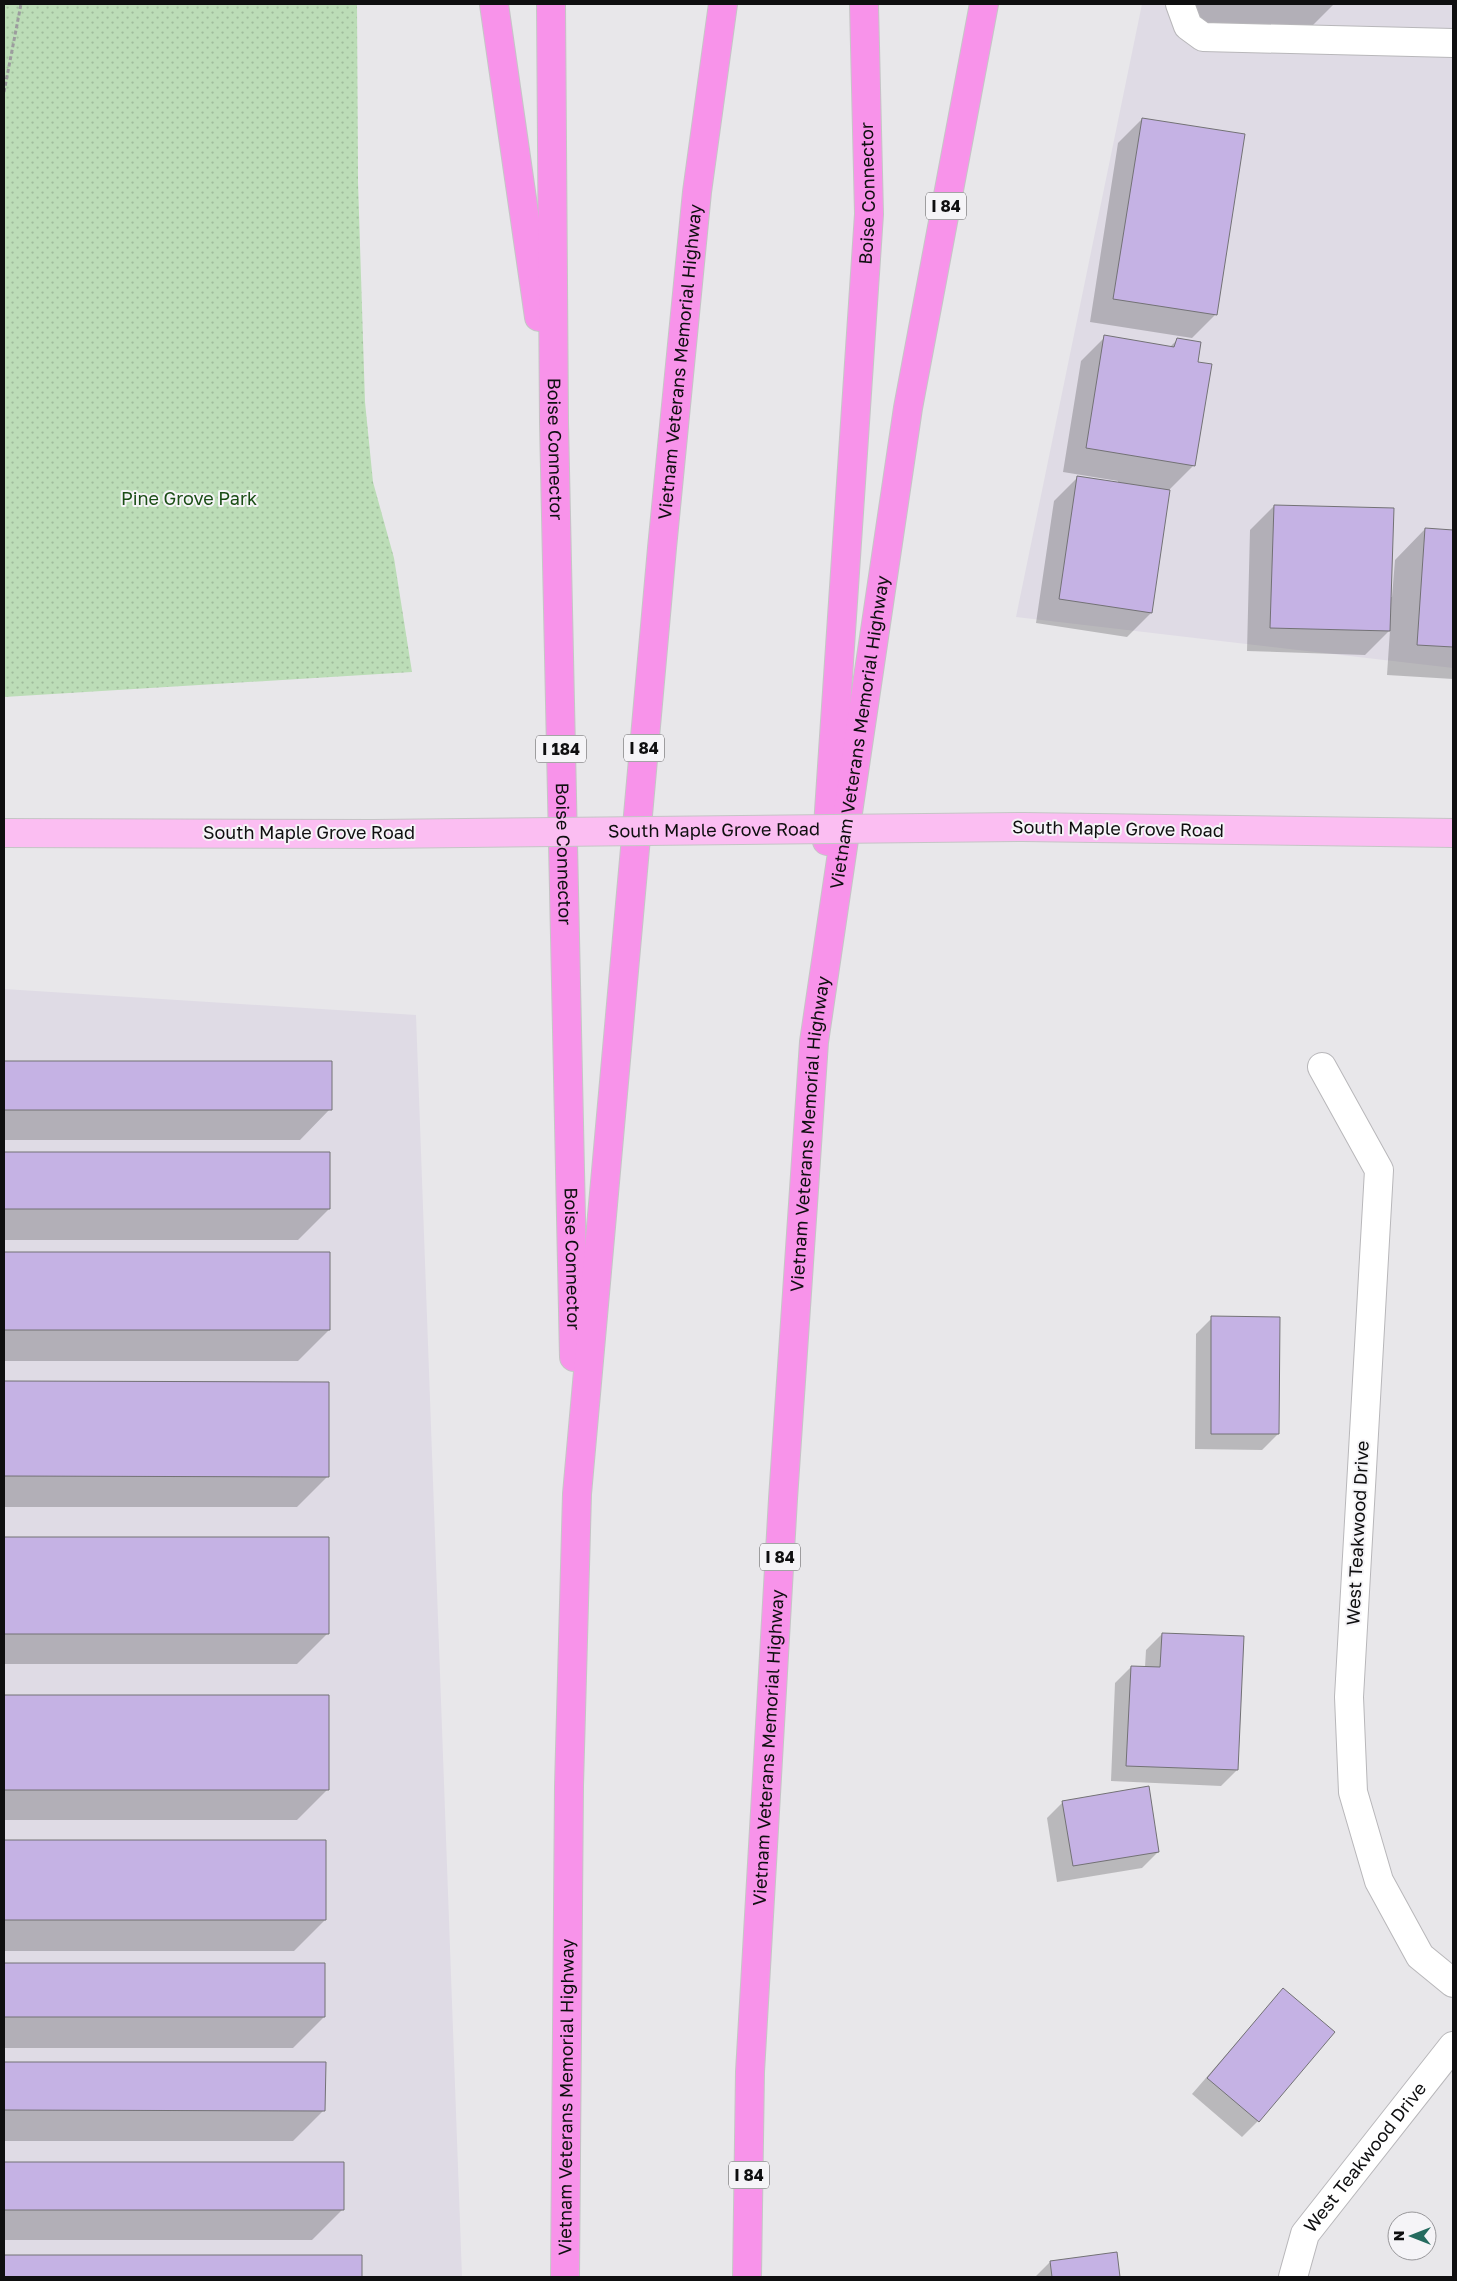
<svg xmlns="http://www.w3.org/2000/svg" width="1457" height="2281" viewBox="0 0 1457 2281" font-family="'Golos Text',sans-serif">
	<defs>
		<pattern id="grass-dots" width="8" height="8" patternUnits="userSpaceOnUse" patternTransform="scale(1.25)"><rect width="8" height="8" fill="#bcddb7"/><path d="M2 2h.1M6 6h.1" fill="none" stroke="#a0bc9c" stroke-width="1.8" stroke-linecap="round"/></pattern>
	</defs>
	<rect width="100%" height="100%" fill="#e8e7ea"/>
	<!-- built -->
	<path fill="#dfdbe5" d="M 1142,4 L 1453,4 L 1453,668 L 1016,617 Z
		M 4,989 L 416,1015 L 462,2277 L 4,2277 Z"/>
	<!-- grass -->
	<path fill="url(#grass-dots)" d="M 4,4 L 357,4 L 358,182 L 365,402 L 373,482 L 394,558 L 412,672 L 4,697 Z"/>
	<!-- shadow -->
	<path fill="#0003" d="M 1176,4 L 1334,4 L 1306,32 L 1176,31 Z
		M 1142,119 L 1216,314 L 1192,338 L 1090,322 L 1118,143 Z
		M 1105,337 L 1169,348 L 1177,340 L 1197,363 L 1194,465 L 1169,490 L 1151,613 L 1127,637 L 1036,623 L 1054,501 L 1078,477 L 1118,483 L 1118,481 L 1063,472 L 1081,361 Z
		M 1274,506 L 1390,597 L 1392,597 L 1395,560 L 1425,529 L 1453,531 L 1453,679 L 1387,675 L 1390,630 L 1365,655 L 1247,651 L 1250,530 Z
		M 4,1062 L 330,1062 L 330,1109 L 300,1140 L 4,1140 Z
		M 4,1153 L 329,1153 L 329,1209 L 298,1240 L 4,1240 Z
		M 4,1253 L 329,1253 L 329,1330 L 298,1361 L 4,1361 Z
		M 1212,1318 L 1278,1434 L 1262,1450 L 1195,1449 L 1196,1334 Z
		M 4,1383 L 328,1383 L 328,1476 L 297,1507 L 4,1507 Z
		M 4,1538 L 328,1538 L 328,1633 L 297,1664 L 4,1664 Z
		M 1162,1634 L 1237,1770 L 1221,1786 L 1111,1781 L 1115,1683 L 1131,1667 L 1145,1667 L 1146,1650 Z
		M 4,1696 L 328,1696 L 328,1789 L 297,1820 L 4,1820 Z
		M 1063,1802 L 1158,1852 L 1142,1868 L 1057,1882 L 1047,1818 Z
		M 4,1841 L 325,1842 L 325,1920 L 294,1951 L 4,1951 Z
		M 4,1964 L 324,1964 L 324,2017 L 293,2048 L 4,2048 Z
		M 1283,1989 L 1333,2032 L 1258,2121 L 1242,2137 L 1192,2094 Z
		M 4,2063 L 324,2064 L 324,2110 L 293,2141 L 4,2141 Z
		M 4,2163 L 343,2163 L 343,2209 L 312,2240 L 4,2240 Z
		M 1116,2253 L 1119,2277 L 1035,2277 L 1050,2262 Z
		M 4,2256 L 361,2256 L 361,2277 L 4,2277 Z"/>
	<!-- building -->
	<path fill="#c5b2e4" stroke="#737275" d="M 1142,118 L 1245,134 L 1217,315 L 1113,299 Z
		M 1104,335 L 1174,347 L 1177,338 L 1201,342 L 1198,362 L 1212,364 L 1195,466 L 1086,448 Z
		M 1077,476 L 1170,490 L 1152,613 L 1059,599 Z
		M 1274,505 L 1394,508 L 1390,631 L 1270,628 Z
		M 1425,528 L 1453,530 L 1453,647 L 1417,645 Z
		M 4,1061 L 332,1061 L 332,1110 L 4,1110 Z
		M 4,1152 L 330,1152 L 330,1209 L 4,1209 Z
		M 4,1252 L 330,1252 L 330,1330 L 4,1330 Z
		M 1211,1316 L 1280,1317 L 1279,1434 L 1211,1434 Z
		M 4,1381 L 329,1382 L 329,1477 L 4,1476 Z
		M 4,1537 L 329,1537 L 329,1634 L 4,1634 Z
		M 1162,1633 L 1244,1636 L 1238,1770 L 1126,1766 L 1131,1666 L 1160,1667 Z
		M 4,1695 L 329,1695 L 329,1790 L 4,1790 Z
		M 1149,1786 L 1159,1852 L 1073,1866 L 1062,1801 Z
		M 4,1840 L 326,1840 L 326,1920 L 4,1920 Z
		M 4,1963 L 325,1963 L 325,2017 L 4,2017 Z
		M 1283,1988 L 1335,2032 L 1259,2122 L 1207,2078 Z
		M 4,2062 L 326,2062 L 325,2111 L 4,2110 Z
		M 4,2162 L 344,2162 L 344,2210 L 4,2210 Z
		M 1117,2252 L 1120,2277 L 1052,2277 L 1050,2261 Z
		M 4,2255 L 362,2255 L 362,2277 L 4,2277 Z"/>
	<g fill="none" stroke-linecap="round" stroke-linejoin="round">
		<!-- minor casing -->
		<g stroke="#b8b7ba" stroke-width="30">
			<g id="minor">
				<path d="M 1180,4 L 1188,26 L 1203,37 L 1453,43"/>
				<path d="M 1322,1067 L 1379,1170 L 1349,1697 L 1353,1792 L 1379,1881 L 1420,1956 L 1453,1983"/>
				<path id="s1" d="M 1293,2277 L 1305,2234 L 1453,2046"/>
			</g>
		</g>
		<!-- major casing -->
		<g stroke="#c5c5c6" stroke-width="30">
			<path id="major" d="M 1023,827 L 1453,833
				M 4,833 L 374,834"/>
		</g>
		<!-- highway casing -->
		<g stroke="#c5c5c6" stroke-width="30">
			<g id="highway">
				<path d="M 494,4 L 539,317"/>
				<path id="s2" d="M 551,4 L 554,422 L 574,1357"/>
				<path id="s3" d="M 827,841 L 869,214 L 864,4"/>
				<path id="s4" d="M 565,2277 L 569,1786 L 577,1494 L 662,548 L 697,192 L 723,4"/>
				<path id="s5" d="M 747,2277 L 750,2072 L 783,1499 L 814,1042 L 908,408 L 984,4"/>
			</g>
		</g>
		<!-- path -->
		<path stroke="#9c9c9e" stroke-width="3" stroke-dasharray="4 2.5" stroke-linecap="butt" d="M 4,92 L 21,4"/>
		<!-- minor -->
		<use href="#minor" stroke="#fff" stroke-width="28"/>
		<!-- major -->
		<use href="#major" stroke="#fbbef2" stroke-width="28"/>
		<!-- highway -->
		<use href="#highway" stroke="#f893ea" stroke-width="28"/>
		<!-- major-bridge casing -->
		<g stroke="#c5c5c6" stroke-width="30" stroke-linecap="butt">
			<g id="major-bridge">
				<path id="s6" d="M 374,834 L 1023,827"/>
			</g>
		</g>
		<!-- major-bridge -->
		<use href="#major-bridge" stroke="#fbbef2" stroke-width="28"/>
	</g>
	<g text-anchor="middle" stroke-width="4" stroke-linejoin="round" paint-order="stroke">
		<!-- shield labels -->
		<g fill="#f5f4f7" stroke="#545455" stroke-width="1">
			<rect x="926" y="192.5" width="40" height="27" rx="4"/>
			<rect x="624" y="734.5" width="40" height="27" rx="4"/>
			<rect x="536" y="735.5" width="50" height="27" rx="4"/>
			<rect x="760" y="1543.5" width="40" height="27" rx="4"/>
			<rect x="729" y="2161.5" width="40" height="27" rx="4"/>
		</g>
		<g font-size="16" font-weight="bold" fill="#0f0f10">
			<text x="946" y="212">I 84</text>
			<text x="644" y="754">I 84</text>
			<text x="561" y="755">I 184</text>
			<text x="780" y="1563">I 84</text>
			<text x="749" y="2181">I 84</text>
		</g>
		<!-- street labels -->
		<g font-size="18" fill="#0f0f10" stroke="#f5f4f7">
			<text dy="6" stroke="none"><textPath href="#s3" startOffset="649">Boise Connector</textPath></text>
			<text dy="6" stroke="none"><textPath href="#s4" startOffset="1920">Vietnam Veterans Memorial Highway</textPath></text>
			<text dy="6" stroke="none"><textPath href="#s2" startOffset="445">Boise Connector</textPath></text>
			<text dy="6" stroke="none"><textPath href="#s5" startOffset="1550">Vietnam Veterans Memorial Highway</textPath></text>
			<text transform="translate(1118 829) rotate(1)" y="6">South Maple Grove Road</text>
			<text dy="6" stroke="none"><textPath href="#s6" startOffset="340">South Maple Grove Road</textPath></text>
			<text x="309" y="839">South Maple Grove Road</text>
			<text dy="6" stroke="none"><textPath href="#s2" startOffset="850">Boise Connector</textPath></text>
			<text dy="6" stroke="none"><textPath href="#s5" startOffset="1145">Vietnam Veterans Memorial Highway</textPath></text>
			<text dy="6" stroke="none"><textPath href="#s2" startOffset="1255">Boise Connector</textPath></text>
			<text transform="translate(1358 1533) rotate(-87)" y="6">West Teakwood Drive</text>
			<text dy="6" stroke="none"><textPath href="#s5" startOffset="530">Vietnam Veterans Memorial Highway</textPath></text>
			<text dy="6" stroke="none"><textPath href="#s4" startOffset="180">Vietnam Veterans Memorial Highway</textPath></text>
			<text dy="6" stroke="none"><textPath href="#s1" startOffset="142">West Teakwood Drive</textPath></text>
		</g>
		<!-- park labels -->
		<g font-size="18" fill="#1a4d15" stroke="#f5f4f7">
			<text x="189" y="505">Pine Grove Park</text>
		</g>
	</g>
	<!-- border -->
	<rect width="1457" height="2281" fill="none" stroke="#0f0f10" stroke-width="10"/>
	<!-- north arrow -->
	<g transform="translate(1412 2236) rotate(270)"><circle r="24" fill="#f5f4f7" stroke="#99989b"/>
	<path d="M0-4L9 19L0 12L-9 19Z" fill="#256b5f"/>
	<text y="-8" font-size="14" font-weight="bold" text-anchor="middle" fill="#0f0f10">N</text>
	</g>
</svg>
